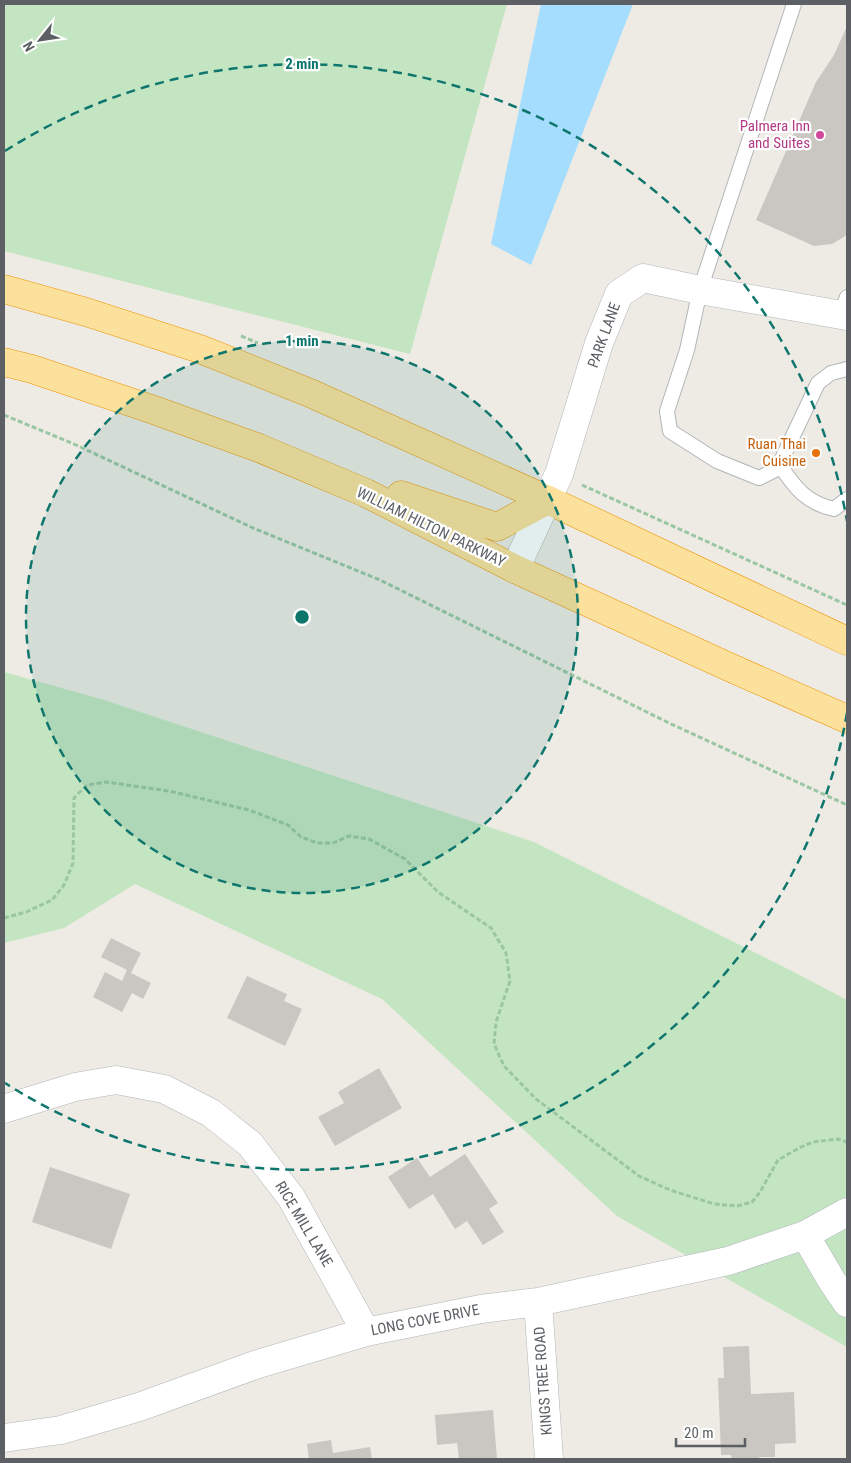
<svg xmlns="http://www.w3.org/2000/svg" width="851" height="1463" viewBox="0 0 851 1463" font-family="'Roboto Condensed',sans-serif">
	<rect width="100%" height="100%" fill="#eeebe4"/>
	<!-- green -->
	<path fill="#c3e5c1" d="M 4,4 L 507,4 L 410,354 L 4,251 Z
		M 4,672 L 104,700 L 534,842 L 790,970 L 847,1000 L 847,1347 L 617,1216 L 382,999 L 135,884 L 64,928 L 4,943 Z"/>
	<!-- water -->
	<path fill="#a4ddfd" d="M 541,4 L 633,4 L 531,265 L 491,244 Z"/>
	<!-- building -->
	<path fill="#cac6c1" d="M 847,26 L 847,235 L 832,244 L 814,246 L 756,220 L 816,82 L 834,55 Z
		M 111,938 L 141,953 L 131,973 L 151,983 L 143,999 L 132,993 L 122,1012 L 93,997 L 105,972 L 122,981 L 127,970 L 101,957 Z
		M 247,976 L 287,994 L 284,1001 L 302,1009 L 285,1046 L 227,1018 Z
		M 379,1068 L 402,1108 L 335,1146 L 318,1117 L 344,1103 L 338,1092 Z
		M 465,1154 L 498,1203 L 489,1209 L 504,1232 L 483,1245 L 467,1221 L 455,1229 L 433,1194 L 409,1209 L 388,1177 L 417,1158 L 430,1177 Z
		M 50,1167 L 130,1194 L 111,1249 L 32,1222 Z
		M 749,1346 L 751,1394 L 794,1392 L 796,1443 L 775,1444 L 775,1457 L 759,1457 L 759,1459 L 732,1459 L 731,1455 L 721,1455 L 718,1378 L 724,1378 L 723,1347 Z
		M 493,1410 L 497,1459 L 459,1459 L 457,1443 L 437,1445 L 435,1415 Z
		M 331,1440 L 333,1453 L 370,1447 L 372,1459 L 309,1459 L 307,1444 Z"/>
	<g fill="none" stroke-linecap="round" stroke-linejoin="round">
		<!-- service casing -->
		<g stroke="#b1b5b9" stroke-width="16">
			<path id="service" d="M 840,315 L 847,297
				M 847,369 L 831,373 L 818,383 L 782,459 L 781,467 C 796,489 807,503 834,509 L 847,499
				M 781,467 L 759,478 L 717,461 L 670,431 L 667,411 L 687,350 L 700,290 L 794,4"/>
		</g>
		<!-- minor casing -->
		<g stroke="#b1b5b9" stroke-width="29">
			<path id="minor" d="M 515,569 L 559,474 L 599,343 L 619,294 L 643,278 L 700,290 L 847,316
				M 4,1109 L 75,1087 L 116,1080 L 164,1089 L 211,1113 L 250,1144 L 291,1197 L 366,1332
				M 805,1235 L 832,1281 L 847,1303
				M 538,1302 L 549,1459
				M 4,1438 L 61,1430 L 139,1407 L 258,1364 L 366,1332 L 481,1309 L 538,1302 L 728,1261 L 805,1235 L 847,1212"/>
		</g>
		<!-- trunk casing -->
		<g stroke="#ed9404" stroke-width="29">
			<path id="trunk" d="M 4,289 L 86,312 L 200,349 L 310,393 L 548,500 L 847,641
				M 4,362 L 32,369 L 154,410 L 259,448 L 366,493 L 515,569 L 729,667 L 847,719
				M 401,495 L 497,527 L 548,500"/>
		</g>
		<!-- path -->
		<path stroke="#9ac6a4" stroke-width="3" stroke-dasharray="5 2.5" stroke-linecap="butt" d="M 241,336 L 258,343
			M 4,415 L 74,444 L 253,528 L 380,580 L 669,723 L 847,805
			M 582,485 L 847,605
			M 4,918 L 26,912 L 52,900 L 64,885 L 73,863 L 74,798 L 87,785 L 106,782 L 169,791 L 249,810 L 288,825 L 301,837 L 317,843 L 333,843 L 349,836 L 369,839 L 405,859 L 438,892 L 491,928 L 506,953 L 510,981 L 496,1022 L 494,1044 L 504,1066 L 536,1099 L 639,1176 L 670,1190 L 714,1204 L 737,1206 L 752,1202 L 760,1192 L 778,1160 L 799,1148 L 813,1142 L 838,1139 L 847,1142"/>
		<!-- service -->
		<use href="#service" stroke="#fff" stroke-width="14"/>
		<!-- minor -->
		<use href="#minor" stroke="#fff" stroke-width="28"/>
		<!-- trunk -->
		<use href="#trunk" stroke="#fce19c" stroke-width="28"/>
	</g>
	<!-- distance rings -->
	<circle cx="302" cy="617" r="276" fill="#0f766e" fill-opacity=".12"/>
	<g fill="none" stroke="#0f766e" stroke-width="2.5" stroke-dasharray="9 6">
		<circle cx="302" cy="617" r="276"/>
		<path d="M847 713A553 553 0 0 1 5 1083M5 151A553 553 0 0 1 847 521"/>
	</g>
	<!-- markers -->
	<circle fill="#d1479c" stroke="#fff" stroke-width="2" cx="820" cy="135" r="5"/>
	<circle fill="#e8710a" stroke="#fff" stroke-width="2" cx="816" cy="453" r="5"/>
	<g text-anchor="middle" stroke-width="4.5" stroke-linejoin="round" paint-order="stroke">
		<!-- hotel labels -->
		<g font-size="15" fill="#b23c85" stroke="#fff" text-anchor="end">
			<text x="810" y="131">Palmera Inn<tspan x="810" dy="17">and Suites</tspan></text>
		</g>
		<!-- street labels -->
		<g font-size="15" fill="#5c6064" stroke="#fff">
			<text transform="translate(604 335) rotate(-70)" y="5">PARK LANE</text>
			<text transform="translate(431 527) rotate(26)" y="5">WILLIAM HILTON PARKWAY</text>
			<text transform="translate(304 1224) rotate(59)" y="5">RICE MILL LANE</text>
			<text transform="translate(425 1320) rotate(-11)" y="5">LONG COVE DRIVE</text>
			<text transform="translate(543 1381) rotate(-94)" y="5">KINGS TREE ROAD</text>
		</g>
		<!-- food labels -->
		<g font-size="15" fill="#c56008" stroke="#fff" text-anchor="end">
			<text x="806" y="449">Ruan Thai<tspan x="806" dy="17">Cuisine</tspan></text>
		</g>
	</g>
	<circle cx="302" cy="617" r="8" fill="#0f766e" stroke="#fff" stroke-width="2.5"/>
	<g font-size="15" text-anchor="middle" font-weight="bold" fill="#0f766e" stroke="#fff" stroke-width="4.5" stroke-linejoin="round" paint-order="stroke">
		<text x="302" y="69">2 min</text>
		<text x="302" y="346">1 min</text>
	</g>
	<!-- border -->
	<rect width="851" height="1463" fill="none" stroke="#5c6064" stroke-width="10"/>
	<!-- north arrow -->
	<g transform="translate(40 40) rotate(240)" stroke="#ffffff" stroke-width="4" paint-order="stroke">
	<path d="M0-4L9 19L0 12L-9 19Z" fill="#5c6064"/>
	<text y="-8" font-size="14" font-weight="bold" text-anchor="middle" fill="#5c6064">N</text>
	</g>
	<!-- scale -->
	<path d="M676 1438v8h69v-8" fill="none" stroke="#5c6064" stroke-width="2.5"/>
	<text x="684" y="1438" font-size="15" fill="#5c6064" stroke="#ffffff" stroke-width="4" paint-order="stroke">20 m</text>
</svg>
